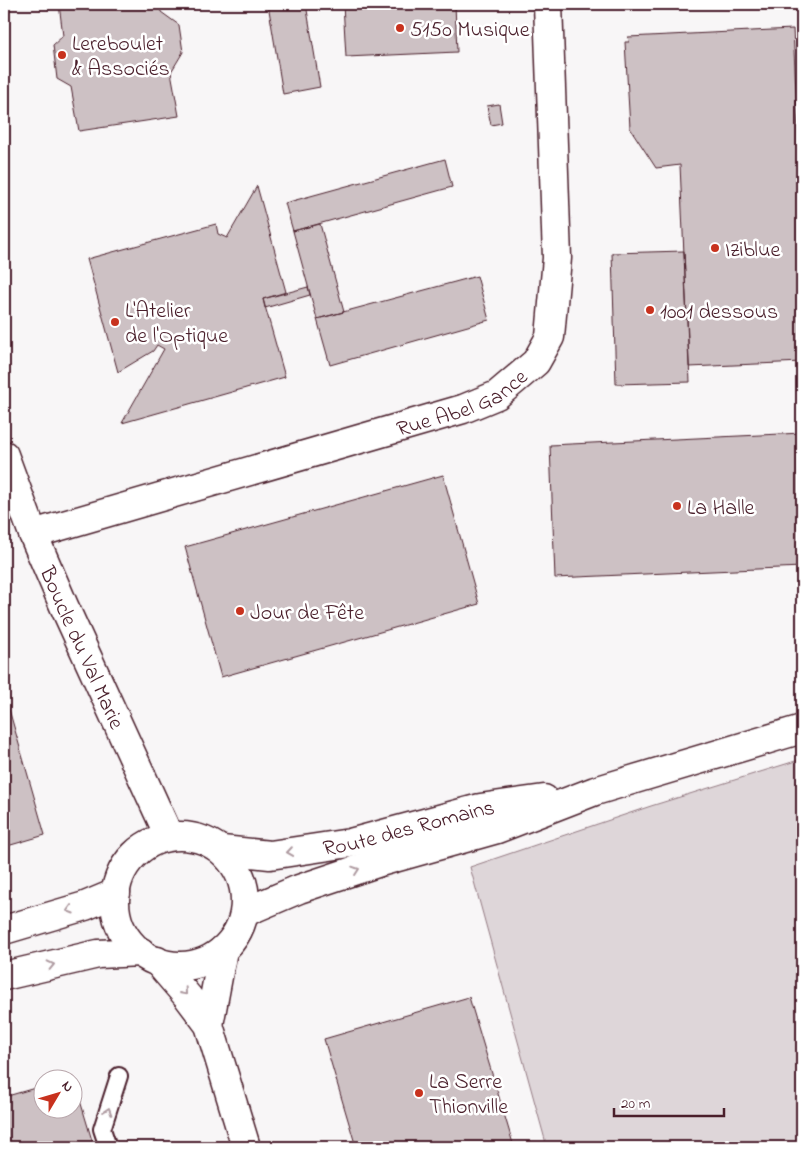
<svg xmlns="http://www.w3.org/2000/svg" width="806" height="1151" viewBox="0 0 806 1151" font-family="'Indie Flower',sans-serif">
	<rect width="100%" height="100%" fill="#f8f6f7"/>
	<filter id="ink" filterUnits="userSpaceOnUse"><feTurbulence type="fractalNoise" baseFrequency=".02" numOctaves="2"/><feDisplacementMap in="SourceGraphic" scale="10" xChannelSelector="R" yChannelSelector="G"/><feConvolveMatrix kernelMatrix="1 2 1 2 8 2 1 2 1" color-interpolation-filters="sRGB"/></filter>
	<g filter="url(#ink)">
		<!-- green -->
		<path fill="#ded6d9" stroke="#947a82" d="M 802,759 L 802,1147 L 547,1147 L 470,867 L 651,806 Z"/>
		<!-- building -->
		<path fill="#cdc1c4" stroke="#4a1f2b" d="M 59,4 L 160,4 L 161,12 L 179,25 L 183,52 L 171,72 L 179,116 L 79,131 L 71,87 L 57,79 L 53,45 L 63,36 Z
			M 268,4 L 306,4 L 320,87 L 283,94 Z
			M 343,4 L 455,4 L 457,52 L 346,57 Z
			M 793,29 L 802,217 L 802,362 L 689,367 L 680,165 L 656,168 L 630,128 L 625,42 L 629,42 L 628,37 Z
			M 499,104 L 502,123 L 491,125 L 487,106 Z
			M 445,159 L 452,187 L 293,231 L 285,203 Z
			M 257,186 L 286,292 L 263,299 L 285,377 L 122,423 L 164,349 L 157,345 L 153,351 L 118,372 L 87,259 L 216,224 L 218,234 L 227,238 Z
			M 320,224 L 344,312 L 317,319 L 293,231 Z
			M 684,251 L 690,382 L 616,384 L 612,253 Z
			M 477,276 L 489,320 L 330,365 L 317,319 Z
			M 308,287 L 310,295 L 265,308 L 263,299 Z
			M 802,433 L 802,567 L 555,578 L 550,445 Z
			M 443,475 L 479,604 L 221,677 L 185,547 Z
			M 4,692 L 45,835 L 4,847 Z
			M 469,997 L 514,1147 L 356,1147 L 324,1039 Z
			M 73,1077 L 94,1147 L 4,1147 L 4,1097 L 42,1086 L 42,1108 L 72,1108 L 72,1078 L 69,1078 Z"/>
		<g fill="none" stroke-linecap="round" stroke-linejoin="round">
			<!-- service casing -->
			<g stroke="#4a1f2b" stroke-width="20">
				<path id="service" d="M 108,1147 L 102,1129 L 119,1076"/>
			</g>
			<!-- minor casing -->
			<g stroke="#4a1f2b" stroke-width="31">
				<g id="minor">
					<path id="s1" d="M 4,455 L 33,534 L 64,606 L 169,836"/>
					<path id="s2" d="M 33,534 L 463,409 L 497,395 L 536,362 L 550,337 L 557,258 L 548,4"/>
					<path d="M 157,961 L 188,997 L 209,1025 L 246,1147"/>
					<path d="M 209,1025 L 223,950"/>
				</g>
			</g>
			<!-- tertiary casing -->
			<g stroke="#4a1f2b" stroke-width="31">
				<g id="tertiary">
					<circle cx="180" cy="901" r="65"/>
					<path id="s3" d="M 222,850 L 270,855 L 350,843 L 480,808 L 544,799"/>
					<path d="M 245,912 L 299,889 L 380,862 L 497,829 L 595,791 L 802,729"/>
					<path d="M 4,930 L 85,906 L 116,893"/>
					<path d="M 4,976 L 98,954 L 141,952"/>
				</g>
			</g>
			<!-- service -->
			<use href="#service" stroke="#fff" stroke-width="16"/>
			<!-- minor -->
			<use href="#minor" stroke="#fff" stroke-width="28"/>
			<!-- tertiary -->
			<use href="#tertiary" stroke="#fff" stroke-width="28"/>
		</g>
		<!-- one-way arrows -->
		<defs><path id="oneway-chevron" d="M-2-3.5L2.5 0L-2 3.5" fill="none" stroke-width="1.6" stroke-linecap="round" stroke-linejoin="round" transform="scale(1.25)"/></defs>
		<g stroke="#ae9aa0">
			<use href="#oneway-chevron" transform="translate(290 852) rotate(172)"/>
			<use href="#oneway-chevron" transform="translate(356 870) rotate(-19)"/>
			<use href="#oneway-chevron" transform="translate(70 910) rotate(163)"/>
			<use href="#oneway-chevron" transform="translate(51 965) rotate(-13)"/>
			<use href="#oneway-chevron" transform="translate(184 992) rotate(49)"/>
			<use href="#oneway-chevron" transform="translate(108 1111) rotate(-72)"/>
		</g>
	</g>
	<!-- markers -->
	<g fill="#c8321e" stroke="#fff" stroke-width="2">
		<circle cx="400" cy="28" r="5"/>
		<circle cx="62" cy="55" r="5"/>
		<circle cx="715" cy="248" r="5"/>
		<circle cx="650" cy="310" r="5"/>
		<circle cx="115" cy="322" r="5"/>
		<circle cx="677" cy="506" r="5"/>
		<circle cx="240" cy="611" r="5"/>
		<circle cx="419" cy="1093" r="5"/>
	</g>
	<g text-anchor="middle" stroke-width="5" stroke-linejoin="round" paint-order="stroke">
		<!-- poi labels -->
		<g font-size="22" fill="#4a1f2b" stroke="#fff" text-anchor="start">
			<text x="410" y="36">5150 Musique</text>
			<text x="72" y="50">Lereboulet<tspan x="72" dy="25">&amp; Associés</tspan></text>
			<text x="725" y="256">Iziblue</text>
			<text x="125" y="317">L'Atelier<tspan x="125" dy="25">de l'Optique</tspan></text>
			<text x="660" y="318">1001 dessous</text>
			<text x="687" y="514">La Halle</text>
			<text x="250" y="619">Jour de Fête</text>
			<text x="429" y="1088">La Serre<tspan x="429" dy="25">Thionville</tspan></text>
		</g>
		<!-- street labels -->
		<g font-size="22" fill="#4a1f2b" stroke="#fff">
			<text dy="8" stroke="none"><textPath href="#s2" startOffset="449">Rue Abel Gance</textPath></text>
			<text dy="8" stroke="none"><textPath href="#s1" startOffset="208">Boucle du Val Marie</textPath></text>
			<text dy="8" stroke="none"><textPath href="#s3" startOffset="190">Route des Romains</textPath></text>
		</g>
	</g>
	<!-- margin -->
	<rect width="806" height="1151" fill="none" stroke="#fff" stroke-width="20"/>
	<rect x="10" y="10" width="786" height="1131" fill="none" stroke="#4a1f2b" stroke-width="2" filter="url(#ink)"/>
	<!-- north arrow -->
	<g transform="translate(58 1094) rotate(52)"><circle r="24" fill="#ffffff" stroke="#b7a5aa"/>
	<path d="M0-4L9 19L0 12L-9 19Z" fill="#c8321e"/>
	<text y="-8" font-size="14" font-weight="bold" text-anchor="middle" fill="#4a1f2b">N</text>
	</g>
	<!-- scale -->
	<path d="M614 1108v8h110v-8" fill="none" stroke="#4a1f2b" stroke-width="2.5"/>
	<text x="621" y="1108" font-size="15" fill="#4a1f2b" stroke="#ffffff" stroke-width="4" paint-order="stroke">20 m</text>
</svg>
